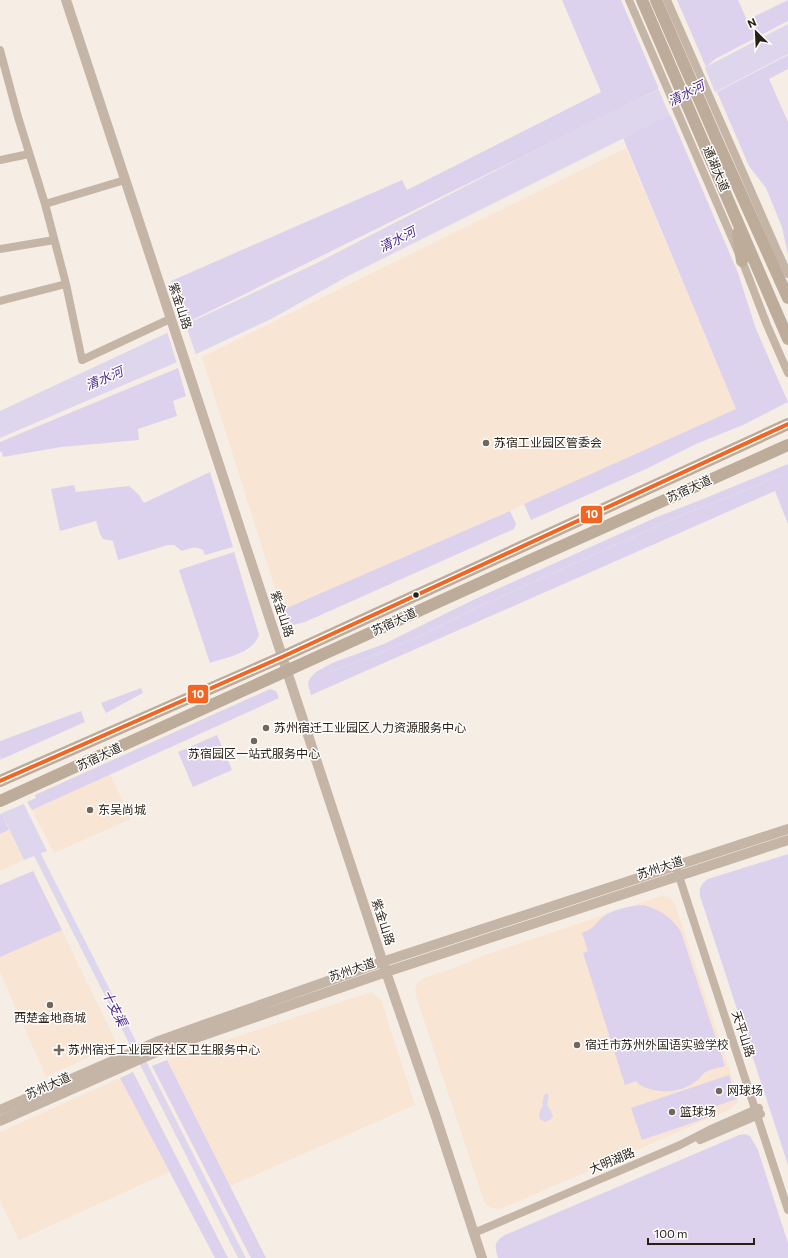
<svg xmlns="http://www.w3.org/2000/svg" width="788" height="1258" viewBox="0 0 788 1258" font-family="Commissioner,'Noto Sans SC',sans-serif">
	<rect width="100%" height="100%" fill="#f6ede4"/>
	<!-- built -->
	<path fill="#f8e5d4" d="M 626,148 L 736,409 L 510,511 L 282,610 L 202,357 Z
		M 110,774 L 131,819 L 54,853 L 32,810 Z
		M 9,830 L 24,860 L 0,871 L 0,834 Z
		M 33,871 L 117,1044 L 46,1077 L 0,972 L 0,885 Z
		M 661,896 L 669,897 L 675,904 L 738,1095 L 738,1102 L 731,1109 L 503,1208 L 498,1209 L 491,1208 L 486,1204 L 483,1198 L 416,996 L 415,991 L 417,984 L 424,978 L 454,968 L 482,956 Z
		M 371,992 L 381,1000 L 415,1105 L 230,1186 L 167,1060 Z
		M 120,1078 L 169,1172 L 19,1240 L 0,1201 L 0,1132 Z"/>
	<!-- green -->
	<path fill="#dcd2ed" d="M 562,0 L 621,0 L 659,89 L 184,324 L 171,281 L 402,180 L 407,190 L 601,92 Z
		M 677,0 L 738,0 L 747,20 L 788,0 L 788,21 L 715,59 L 706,67 Z
		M 788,55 L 788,69 L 769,79 L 788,122 L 788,255 L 782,227 L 766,188 L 749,166 L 717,92 Z
		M 670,114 L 738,273 L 756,329 L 788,402 L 743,425 L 696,444 L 646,469 L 531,520 L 524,504 L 736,409 L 623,138 Z
		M 178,368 L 186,396 L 173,401 L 177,416 L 138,429 L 139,440 L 61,447 L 3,457 L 2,452 L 0,452 L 0,442 Z
		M 788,464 L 788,524 L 775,491 L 311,695 L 308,684 L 310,678 L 316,672 L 332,663 L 384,644 L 473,600 L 657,517 L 703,499 Z
		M 210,472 L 233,547 L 205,555 L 203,550 C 195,546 190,548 182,551 L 174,545 L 168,545 L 118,560 L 113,541 L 103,539 L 100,534 L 96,521 L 60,531 L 51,489 L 74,485 L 76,492 L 129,486 L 139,495 L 144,503 Z
		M 510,511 L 516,524 L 514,529 L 305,622 L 293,625 L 288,620 L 282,610 Z
		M 234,552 L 259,635 C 252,654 227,657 210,663 L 179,570 Z
		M 141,688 L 143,693 L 106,713 L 101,703 Z
		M 270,689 L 276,691 L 279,698 L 32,810 L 27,802 L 36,798 L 35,795 Z
		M 81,711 L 85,722 L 2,759 L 0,756 L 0,741 Z
		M 217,735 L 232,770 L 193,787 L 178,752 Z
		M 0,814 L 2,814 L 9,830 L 0,834 Z
		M 788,854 L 788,1165 L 700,896 C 699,888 701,884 708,879 Z
		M 33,871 L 62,930 L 0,957 L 0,885 Z
		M 643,905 C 659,909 673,918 681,932 L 725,1066 C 719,1068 709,1069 704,1073 C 701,1076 698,1080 695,1082 C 678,1094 656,1094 638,1084 L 637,1081 L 625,1085 L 583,953 L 588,951 L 582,933 C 594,929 595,923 604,916 C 614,909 631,906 643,905 Z
		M 167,1060 L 266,1258 L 251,1258 L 152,1066 Z
		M 133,1072 L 228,1258 L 215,1258 L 120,1078 Z
		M 729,1075 L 737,1099 L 710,1108 L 712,1116 L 642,1140 L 631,1108 Z
		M 745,1134 L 750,1136 L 758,1150 L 788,1243 L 788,1258 L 498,1258 C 495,1247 493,1242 505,1235 L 739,1135 Z"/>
	<!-- water -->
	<path fill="#ded6ec" d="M 788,24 L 788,54 L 704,98 L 350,275 L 271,319 L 196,354 L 0,438 L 0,411 L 315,264 L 586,124 L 698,71 Z
		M 0,756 L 47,851 L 24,860 L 0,810 Z
		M 545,1094 L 549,1094 L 547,1105 L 553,1115 L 551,1119 L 545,1122 L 540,1119 C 538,1112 540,1112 542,1107 C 543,1104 542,1099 545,1094 Z"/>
	<!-- pier -->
	<path fill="#f6ede4" d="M 704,66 L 716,94 L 670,116 L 658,88 Z
		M 185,323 L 196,355 L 177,364 L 167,331 Z
		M 4,758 L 26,803 L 0,814 L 0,760 Z"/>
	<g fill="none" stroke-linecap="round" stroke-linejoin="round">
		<!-- stream -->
		<path stroke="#ded6ec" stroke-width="2" d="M 331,672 L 382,652 L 421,636 L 463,614 L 675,518 L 736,494 L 781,475"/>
		<!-- canal -->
		<path stroke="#ded6ec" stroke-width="7" d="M 33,846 L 242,1258"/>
		<!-- minor -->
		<path stroke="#c5b5a6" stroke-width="8" d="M 629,0 L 745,268 L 767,325 L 788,373
			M 667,0 L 777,250 L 788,274
			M 0,50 L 18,117 L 45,204 L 66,284 L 0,301
			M 0,160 L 29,154
			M 45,204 L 125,180
			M 0,249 L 54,240
			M 66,284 L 82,360 L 170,319
			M 677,870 L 788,1210
			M 700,1140 L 761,1114
			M 474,1233 L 680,1145 L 709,1130 L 759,1108"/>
		<!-- tertiary -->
		<path stroke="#c5b5a6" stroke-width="10" d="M 66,0 L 386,972 L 436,1117 L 482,1258
			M 0,1110 L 156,1042 L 209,1023 L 382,962 L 788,829
			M 0,1121 L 161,1050 L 386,972 L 788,840"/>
		<!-- primary -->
		<path stroke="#bcac99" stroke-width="12" d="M 642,0 L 788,339
			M 656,0 L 719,145 L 788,298
			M 738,233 L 742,261
			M 0,781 L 282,657 L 788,424
			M 0,801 L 535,558 L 788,445"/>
		<!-- bus-1 casing -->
		<g stroke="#fff" stroke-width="7">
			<path id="bus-1" d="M 0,781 L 282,657 L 788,424"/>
		</g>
		<!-- bus-1 -->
		<use href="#bus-1" stroke="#f26522" stroke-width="4"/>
	</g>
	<!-- markers -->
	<g fill="#71675d" stroke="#fff" stroke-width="1.5">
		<circle cx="486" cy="443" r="4"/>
		<circle cx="266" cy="728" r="4"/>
		<circle cx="254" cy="741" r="4"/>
		<circle cx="90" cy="810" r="4"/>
		<circle cx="50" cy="1005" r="4"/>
		<circle cx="577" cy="1045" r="4"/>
		<path d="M57 1044h4v4h4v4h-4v4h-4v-4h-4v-4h4z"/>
		<circle cx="719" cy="1091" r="4"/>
		<circle cx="672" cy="1112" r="4"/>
	</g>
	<circle fill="#291f15" stroke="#fff" stroke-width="1.5" cx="416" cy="595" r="3.5"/>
	<g text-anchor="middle" stroke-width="3" stroke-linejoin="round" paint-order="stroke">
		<!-- street labels -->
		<g font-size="12" fill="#291f15" stroke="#fff">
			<text transform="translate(716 169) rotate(67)" y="4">通湖大道</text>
			<text transform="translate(180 306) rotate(72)" y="4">紫金山路</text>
			<text transform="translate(689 489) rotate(-24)" y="4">苏宿大道</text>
			<text transform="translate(282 614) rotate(72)" y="4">紫金山路</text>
			<text transform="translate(394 622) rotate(-25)" y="4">苏宿大道</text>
			<text transform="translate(99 757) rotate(-25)" y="4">苏宿大道</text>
			<text transform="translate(660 868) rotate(-18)" y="4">苏州大道</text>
			<text transform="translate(383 922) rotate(72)" y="4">紫金山路</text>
			<text transform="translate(352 970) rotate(-19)" y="4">苏州大道</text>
			<text transform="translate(743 1034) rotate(72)" y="4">天平山路</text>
			<text transform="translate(48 1086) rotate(-24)" y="4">苏州大道</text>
			<text transform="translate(612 1161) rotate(-23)" y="4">大明湖路</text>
		</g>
		<!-- poi labels -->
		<g font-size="12" fill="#291f15" stroke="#fff" text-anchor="start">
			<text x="494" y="447">苏宿工业园区管委会</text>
			<text x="274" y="732">苏州宿迁工业园区人力资源服务中心</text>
			<text x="254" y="758" text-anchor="middle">苏宿园区一站式服务中心</text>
			<text x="98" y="814">东吴尚城</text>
			<text x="50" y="1022" text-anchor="middle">西楚金地商城</text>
			<text x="585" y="1049">宿迁市苏州外国语实验学校</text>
			<text x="68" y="1054">苏州宿迁工业园区社区卫生服务中心</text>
			<text x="727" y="1095">网球场</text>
			<text x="680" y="1116">篮球场</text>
		</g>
		<!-- water labels -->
		<g font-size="13" font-style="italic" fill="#4d298e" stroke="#fff">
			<text transform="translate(686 93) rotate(-27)" y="5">清水河</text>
			<text transform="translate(397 239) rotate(-27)" y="5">清水河</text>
			<text transform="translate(104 378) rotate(-23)" y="5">清水河</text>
			<text transform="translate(115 1008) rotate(63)" y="5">十支渠</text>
		</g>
	</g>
	<g stroke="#fff" stroke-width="1.5">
		<rect x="580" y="505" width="23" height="19" rx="4" fill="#f26522"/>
		<rect x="187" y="684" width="22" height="20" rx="4" fill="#f26522"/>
	</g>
	<g font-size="11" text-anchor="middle" font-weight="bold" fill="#fff">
		<text x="592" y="518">10</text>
		<text x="198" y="698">10</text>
	</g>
	<!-- north arrow -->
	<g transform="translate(756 32) rotate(336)" stroke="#ffffff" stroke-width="3" paint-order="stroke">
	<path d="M0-3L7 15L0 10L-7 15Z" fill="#291f15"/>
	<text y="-6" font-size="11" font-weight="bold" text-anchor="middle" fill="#291f15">N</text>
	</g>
	<!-- scale -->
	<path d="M648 1238v6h106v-6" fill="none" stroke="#291f15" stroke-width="2"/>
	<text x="654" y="1238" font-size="12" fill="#291f15" stroke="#ffffff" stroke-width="3" paint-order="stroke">100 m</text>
</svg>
